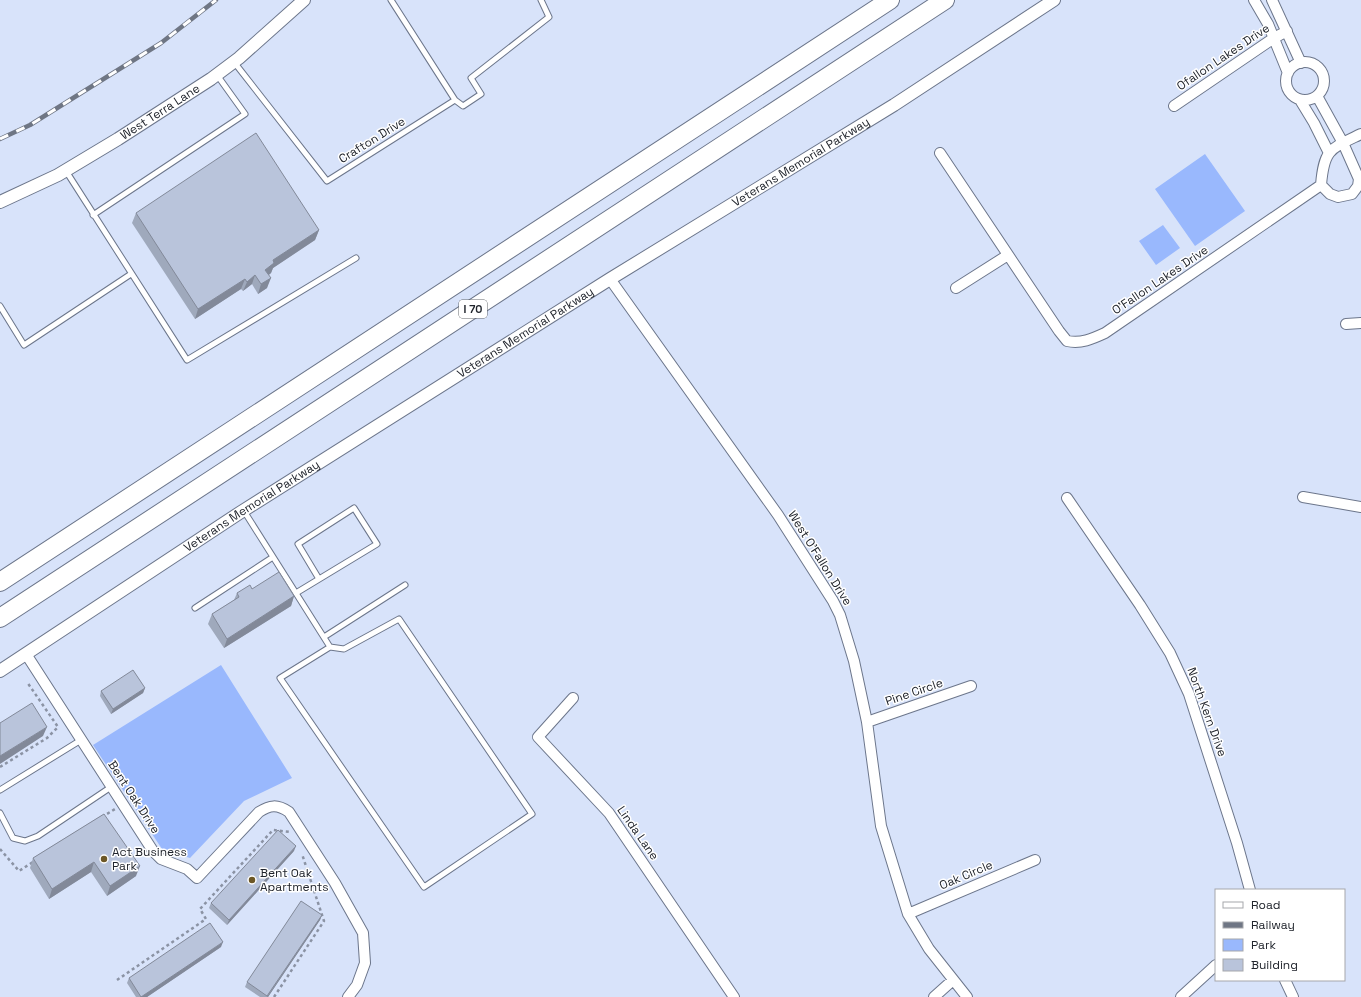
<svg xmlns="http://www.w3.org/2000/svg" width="1361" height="997" viewBox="0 0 1361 997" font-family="'Space Grotesk',sans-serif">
	<rect width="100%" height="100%" fill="#d8e3fa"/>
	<!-- green -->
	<path fill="#99b8fd" d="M 1205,154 L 1245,211 L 1195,246 L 1155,189 Z
		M 1163,225 L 1180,248 L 1156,265 L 1139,241 Z
		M 221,665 L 292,778 L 244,801 L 190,858 L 162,849 L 93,745 Z"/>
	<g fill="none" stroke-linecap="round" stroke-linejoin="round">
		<!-- service casing -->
		<g stroke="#6c768b" stroke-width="7">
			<path id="service" d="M 234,62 L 327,181 L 455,100 L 391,0
				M 455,100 L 463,106 L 481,94 L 471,78 L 549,17 L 541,0
				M 66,171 L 187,360 L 356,258
				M 93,215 L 245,114 L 217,75
				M 0,306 L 24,345 L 131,274
				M 244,511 L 330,647 L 280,678 L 424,887 L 532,814 L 399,619 L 344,649 L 330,647
				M 296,593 L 377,544 L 354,508 L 298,544 L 319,579
				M 195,608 L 273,557
				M 324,637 L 405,585
				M 0,790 L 81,740
				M 0,813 L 13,838 L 25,841 L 38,836 L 111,787"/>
		</g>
		<!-- minor casing -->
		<g stroke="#6c768b" stroke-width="12">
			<path id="minor" d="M 1254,0 L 1268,24 L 1288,73
				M 1272,0 L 1301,63
				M1286 81a19 19 0 1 1 38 0a19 19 0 1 1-38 0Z
				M 1317,96 L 1343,143 L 1359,179 L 1358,186 L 1352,194 L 1338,197 L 1330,194 L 1321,185
				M 1300,100 L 1314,123 L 1329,153
				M 1174,106 L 1274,38 L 1287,31
				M 940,153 L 1059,331 L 1067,341 C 1081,344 1092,339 1105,333 L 1321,185 C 1324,149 1330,149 1361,134
				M 610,279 L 778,515 L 833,601 L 840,615 L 854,661 L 867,722 L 881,826 L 908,914 L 929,949 L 967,997
				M 956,288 L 1008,255
				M 1346,324 L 1361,323
				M 1303,497 L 1361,507
				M 1067,498 L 1140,605 L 1170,653 L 1189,694 L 1237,843 L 1250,890
				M 26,654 L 153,851 L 161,859 L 187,869 L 197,878 L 259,812 C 270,805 277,804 289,812 L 335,883 L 363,933 L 365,963 L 357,985 L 348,997
				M 573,698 L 538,737 L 609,813 L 734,997
				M 867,722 L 971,686
				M 908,914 L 1035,860
				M 1285,980 L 1293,997
				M 934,997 L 953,980
				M 1181,997 L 1216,965"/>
		</g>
		<!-- tertiary casing -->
		<g stroke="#6c768b" stroke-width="14">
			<g id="tertiary">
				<path id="s1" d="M 0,202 L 58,175 L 118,139 L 211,79 L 239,58 L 304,0"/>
				<path id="s2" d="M 0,671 L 241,512 L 610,279 L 894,105 L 1054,0"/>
			</g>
		</g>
		<!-- motorway casing -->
		<g stroke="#6c768b" stroke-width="20">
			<path id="motorway" d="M 0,582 L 890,0
				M 0,618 L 945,0"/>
		</g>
		<!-- path -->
		<path stroke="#8b93a4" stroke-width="2.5" stroke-dasharray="3 3" stroke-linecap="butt" d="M 0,767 L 47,738 L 58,727 L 27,682
			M 102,817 L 115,809
			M 0,849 L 19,871 L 33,862
			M 117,980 L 206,919 L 200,909 L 273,830 L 290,832
			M 274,997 L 324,921 L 302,854"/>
		<!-- service -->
		<use href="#service" stroke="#fff" stroke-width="5"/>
		<!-- minor -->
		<use href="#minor" stroke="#fff" stroke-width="10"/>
		<!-- tertiary -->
		<use href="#tertiary" stroke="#fff" stroke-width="12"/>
		<!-- motorway -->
		<use href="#motorway" stroke="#fff" stroke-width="18"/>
		<!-- rail casing -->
		<g stroke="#6f7684" stroke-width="4.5">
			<path id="rail" d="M 0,139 L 30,125 L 161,43 L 216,0"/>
		</g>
		<!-- rail -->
		<use href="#rail" stroke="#fff" stroke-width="3" stroke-dasharray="9" stroke-linecap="butt"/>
	</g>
	<!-- wall -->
	<path fill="#9fa9bc" d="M 136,213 L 319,230 L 315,240 L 273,268 L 271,273 L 269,275 L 267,288 L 258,294 L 252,284 L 243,291 L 241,289 L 195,319 L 132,223 Z
		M 252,589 L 294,596 L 291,606 L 224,648 L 208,624 L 212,614 L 234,600 L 237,593 Z
		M 145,688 L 143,693 L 111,714 L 100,696 L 101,691 Z
		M 104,814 L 136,876 L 107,896 L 91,872 L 49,899 L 30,868 L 33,858 Z
		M 294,851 L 227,925 L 209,908 L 211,903 Z
		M 322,915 L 320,920 L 268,997 L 260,997 L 245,987 L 247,982 Z
		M 221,947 L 147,997 L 136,997 L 127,983 L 129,978 Z"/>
	<!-- shaded-wall -->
	<path fill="#828999" d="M 319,230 L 315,240 L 273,268 L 271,273 L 262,280 L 265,270 L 273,260 Z
		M 255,275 L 252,284 L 243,291 L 247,282 Z
		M 271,278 L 267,288 L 258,294 L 261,284 Z
		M 245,279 L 241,289 L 195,319 L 198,309 Z
		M 294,596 L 291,606 L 224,648 L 227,639 Z
		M 145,688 L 143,693 L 111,714 L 113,709 Z
		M 47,727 L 43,736 L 0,764 L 0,756 Z
		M 296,846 L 294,851 L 227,925 L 229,920 Z
		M 94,862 L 91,872 L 49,899 L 52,889 Z
		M 140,866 L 136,876 L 107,896 L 110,886 Z
		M 322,915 L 320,920 L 268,997 L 267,997 Z
		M 223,942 L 221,947 L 147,997 L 141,997 Z"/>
	<!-- building -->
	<path fill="#b9c4db" stroke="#828999" d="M 256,133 L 319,230 L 273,260 L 274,263 L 265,270 L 271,278 L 261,284 L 255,275 L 247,282 L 245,279 L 198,309 L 136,213 Z
		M 279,572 L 294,596 L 227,639 L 212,614 L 239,597 L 237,593 L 250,585 L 252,589 Z
		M 133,670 L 145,688 L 113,709 L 101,691 Z
		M 32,703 L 47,727 L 0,756 L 0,723 Z
		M 104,814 L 140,866 L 110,886 L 94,862 L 52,889 L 33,858 Z
		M 278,830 L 296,846 L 229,920 L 211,903 Z
		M 301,901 L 322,915 L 267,996 L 247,982 Z
		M 210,923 L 223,942 L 141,997 L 129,978 Z"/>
	<!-- markers -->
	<g fill="#6c5726" stroke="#fff" stroke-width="1.5">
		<circle cx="104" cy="859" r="4"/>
		<circle cx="252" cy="880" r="4"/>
	</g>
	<g text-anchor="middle" stroke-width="3" stroke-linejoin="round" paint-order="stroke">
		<!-- shield labels -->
		<rect fill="#fff" stroke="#63666b" stroke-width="1" x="459" y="300" width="28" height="18" rx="3"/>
		<g font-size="11" font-weight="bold" fill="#20242c">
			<text x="473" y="313">I 70</text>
		</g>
		<!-- street labels -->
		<g font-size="12" fill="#20242c" stroke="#fff">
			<text transform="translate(1223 57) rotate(-34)" y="4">Ofallon Lakes Drive</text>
			<text dy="4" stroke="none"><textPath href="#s1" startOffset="184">West Terra Lane</textPath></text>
			<text transform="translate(372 140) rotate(-32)" y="4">Crafton Drive</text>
			<text dy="4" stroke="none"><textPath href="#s2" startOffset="949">Veterans Memorial Parkway</textPath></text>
			<text transform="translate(1160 280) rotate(-34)" y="4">O'Fallon Lakes Drive</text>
			<text dy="4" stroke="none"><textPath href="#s2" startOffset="625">Veterans Memorial Parkway</textPath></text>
			<text dy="4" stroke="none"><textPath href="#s2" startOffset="301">Veterans Memorial Parkway</textPath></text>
			<text transform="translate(820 558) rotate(58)" y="4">West O'Fallon Drive</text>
			<text transform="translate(914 692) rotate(-19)" y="4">Pine Circle</text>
			<text transform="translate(1207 712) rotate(70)" y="4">North Kern Drive</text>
			<text transform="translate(134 797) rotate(57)" y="4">Bent Oak Drive</text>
			<text transform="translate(638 833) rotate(55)" y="4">Linda Lane</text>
			<text transform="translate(966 875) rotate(-23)" y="4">Oak Circle</text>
		</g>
		<!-- poi labels -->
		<g font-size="12" fill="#20242c" stroke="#fff" text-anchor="start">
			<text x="112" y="856">Act Business<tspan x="112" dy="14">Park</tspan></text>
			<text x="260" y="877">Bent Oak<tspan x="260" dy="14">Apartments</tspan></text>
		</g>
	</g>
	<!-- legend -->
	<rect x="1215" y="889" width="130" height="92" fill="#ffffff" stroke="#a6a7ab"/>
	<rect x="1223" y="902" width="20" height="6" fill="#ffffff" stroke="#a6a7ab"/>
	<text x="1251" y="909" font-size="12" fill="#20242c">Road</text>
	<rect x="1223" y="922" width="20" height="6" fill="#6f7684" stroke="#a6a7ab"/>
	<text x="1251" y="929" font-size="12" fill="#20242c">Railway</text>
	<rect x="1223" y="939" width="20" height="12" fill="#99b8fd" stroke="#a6a7ab"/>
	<text x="1251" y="949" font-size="12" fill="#20242c">Park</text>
	<rect x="1223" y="959" width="20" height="12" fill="#b9c4db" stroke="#a6a7ab"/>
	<text x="1251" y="969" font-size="12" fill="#20242c">Building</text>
</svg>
